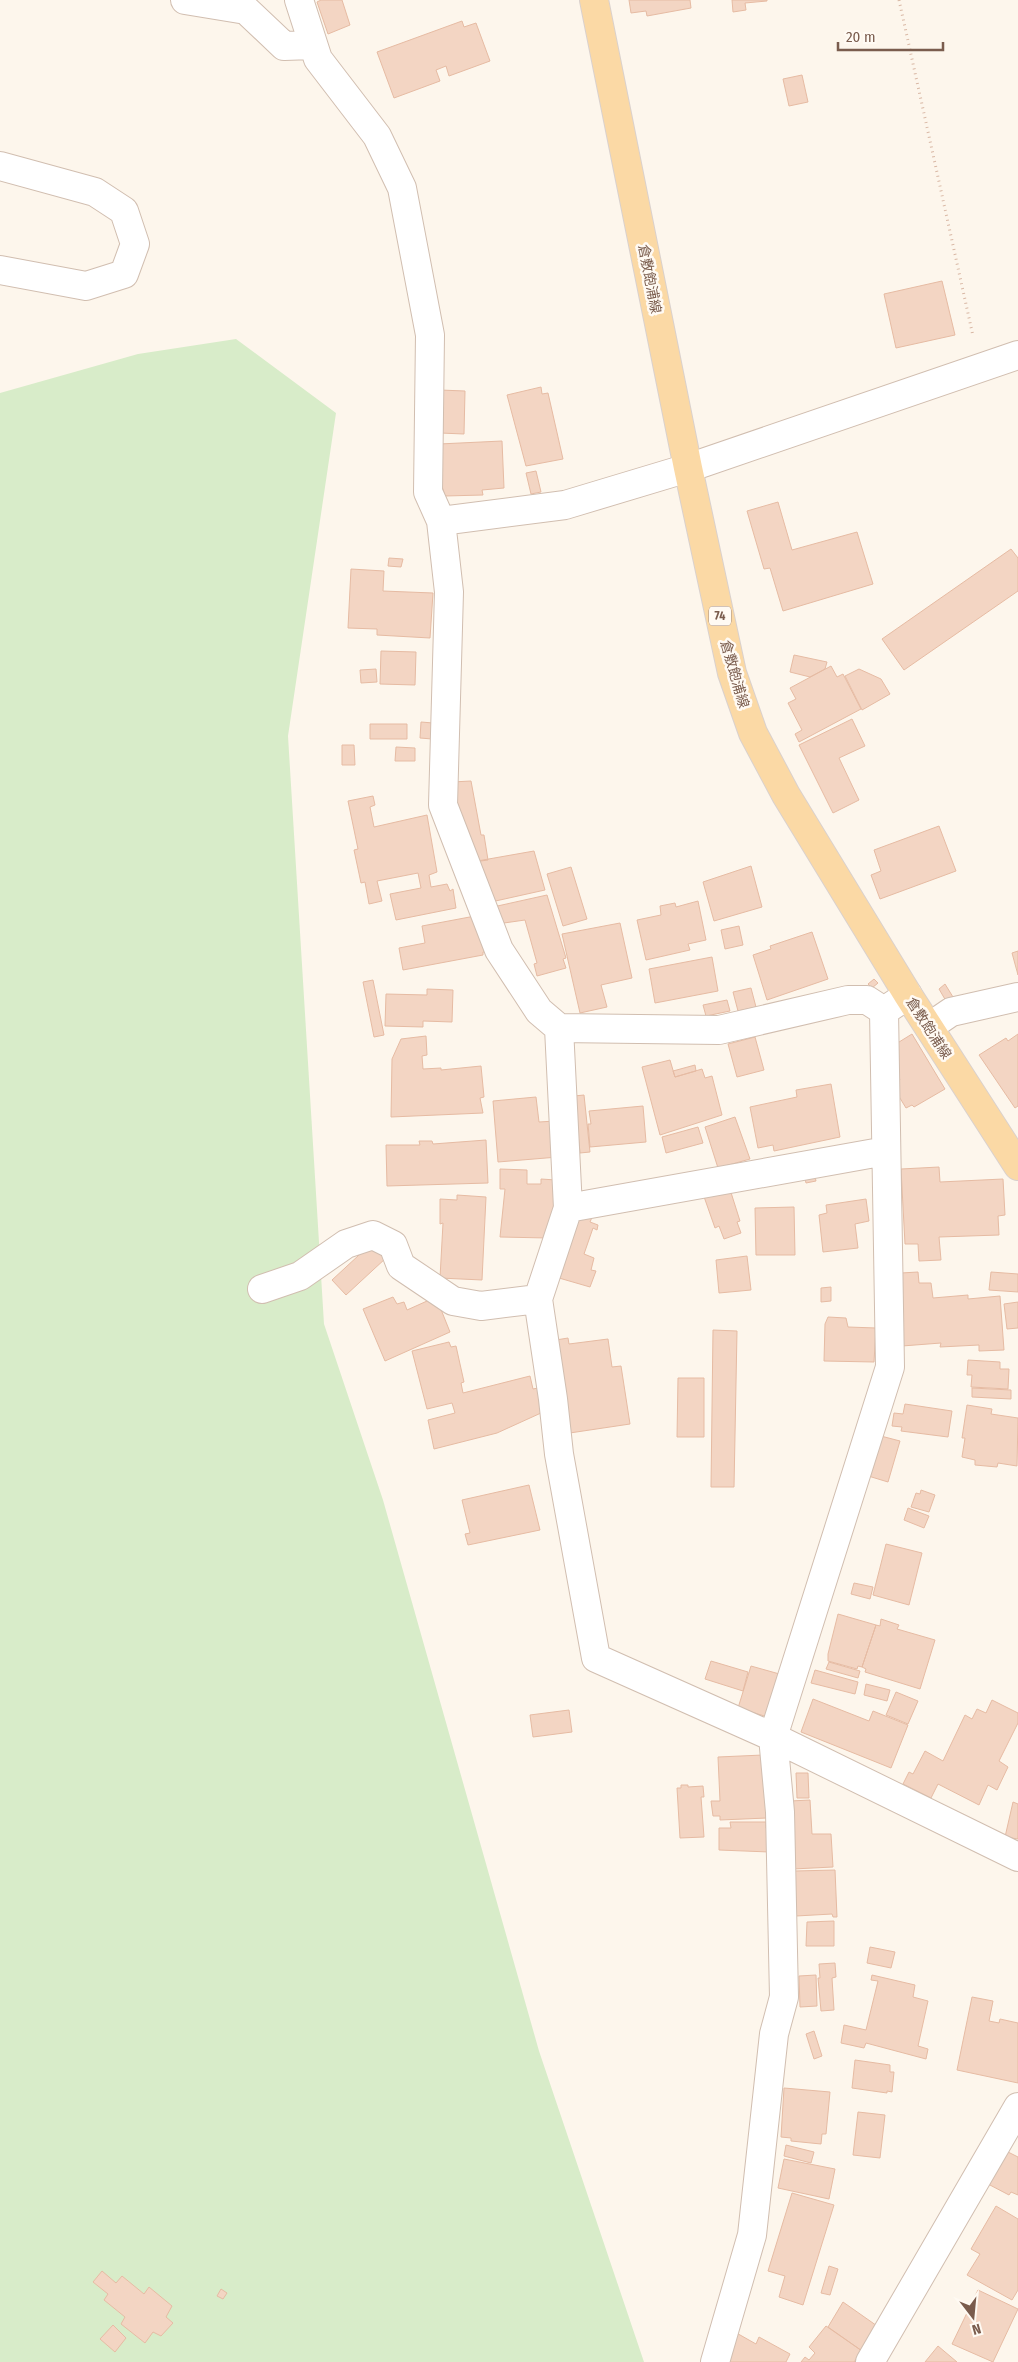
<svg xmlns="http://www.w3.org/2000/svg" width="1018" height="2362" viewBox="0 0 1018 2362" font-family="'Fira Sans Condensed','Noto Sans JP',sans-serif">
	<rect width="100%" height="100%" fill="#fdf6ec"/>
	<!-- green -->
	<path fill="#d8ecc9" d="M 236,339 L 336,413 L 288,736 L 324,1324 L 383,1500 L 539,2051 L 644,2362 L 0,2362 L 0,393 L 138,354 Z"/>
	<!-- building -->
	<path fill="#f3d5c3" stroke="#e6bba3" d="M 321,0 L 342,0 L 350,25 L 328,34 L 317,2 Z
		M 629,0 L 690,0 L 691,8 L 647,16 L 646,11 L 631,13 Z
		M 732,0 L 767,0 L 767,1 L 745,3 L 746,10 L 733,12 Z
		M 462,21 L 464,27 L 476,23 L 490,61 L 449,76 L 446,66 L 436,70 L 440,81 L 394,98 L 377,52 Z
		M 802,75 L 808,102 L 789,106 L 783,79 Z
		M 942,281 L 955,335 L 896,348 L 884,294 Z
		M 541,387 L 542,394 L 548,393 L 563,459 L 526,466 L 507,395 Z
		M 440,390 L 465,391 L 464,434 L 440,433 Z
		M 502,441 L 504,488 L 482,490 L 483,495 L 445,496 L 440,480 L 439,444 Z
		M 536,471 L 541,492 L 531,494 L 526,473 Z
		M 778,502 L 792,550 L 857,532 L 873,584 L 783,611 L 770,568 L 764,569 L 747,511 Z
		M 1011,549 L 1018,558 L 1018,591 L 904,670 L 882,639 Z
		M 389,558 L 403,559 L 401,567 L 388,566 Z
		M 351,569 L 384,571 L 383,591 L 433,593 L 430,638 L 377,635 L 377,629 L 348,628 Z
		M 381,651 L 416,652 L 415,685 L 380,684 Z
		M 794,655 L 827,662 L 825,669 L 810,677 L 790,672 Z
		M 831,666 L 837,677 L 843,674 L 861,709 L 799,742 L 795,734 L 802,730 L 788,703 L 796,699 L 790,688 Z
		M 376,669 L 377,682 L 361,683 L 360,670 Z
		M 859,669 L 881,679 L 890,694 L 862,710 L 845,676 Z
		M 852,719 L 865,746 L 839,758 L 859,800 L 833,813 L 799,745 Z
		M 421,722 L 433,723 L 432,739 L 420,738 Z
		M 370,724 L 407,724 L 407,739 L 370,739 Z
		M 342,745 L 354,745 L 355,765 L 342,765 Z
		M 396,747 L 415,748 L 415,761 L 395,761 Z
		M 471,781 L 481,835 L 484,835 L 488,860 L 466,863 L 452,782 Z
		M 373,796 L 375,805 L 370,807 L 374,827 L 427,815 L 437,872 L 429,875 L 431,887 L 447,884 L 450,891 L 453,889 L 456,908 L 396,920 L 390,894 L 421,888 L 418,873 L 377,881 L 382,901 L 369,904 L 365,882 L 361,883 L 354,850 L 358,849 L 348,801 Z
		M 939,826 L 956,871 L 880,899 L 871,875 L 881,871 L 874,850 Z
		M 534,851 L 545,890 L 491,902 L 466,863 Z
		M 751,866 L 762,907 L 714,921 L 703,882 Z
		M 571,867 L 587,919 L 563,926 L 547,874 Z
		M 547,895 L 566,958 L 563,959 L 566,968 L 537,976 L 534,964 L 537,963 L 525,920 L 504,923 L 493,907 Z
		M 698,901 L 706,940 L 688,944 L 690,950 L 646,960 L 637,920 L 661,915 L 660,906 L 675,903 L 676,907 Z
		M 475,916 L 488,951 L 483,952 L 483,955 L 403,970 L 399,948 L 425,943 L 422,926 Z
		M 620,923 L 632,978 L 601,985 L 607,1007 L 580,1013 L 562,934 Z
		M 739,926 L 743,945 L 725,949 L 721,930 Z
		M 812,932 L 828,979 L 767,1000 L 753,955 L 771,949 L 770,946 Z
		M 1018,951 L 1018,975 L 1012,953 Z
		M 712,957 L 718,991 L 655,1003 L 649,969 Z
		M 874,979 L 878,983 L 872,988 L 868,984 Z
		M 373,980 L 384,1035 L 374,1037 L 363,982 Z
		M 945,984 L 953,997 L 946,1001 L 939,989 Z
		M 751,988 L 756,1007 L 738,1011 L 733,992 Z
		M 427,989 L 453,990 L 452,1022 L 423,1021 L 423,1027 L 385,1026 L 386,994 L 427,995 Z
		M 727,1000 L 730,1011 L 706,1016 L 703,1005 Z
		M 912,1034 L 945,1089 L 914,1107 L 912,1105 L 906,1108 L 892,1085 L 900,1080 L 890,1063 L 891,1047 Z
		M 1018,1034 L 1018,1106 L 1015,1108 L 979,1055 L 1006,1038 L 1008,1041 Z
		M 426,1036 L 427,1055 L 422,1056 L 423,1069 L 441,1068 L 441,1070 L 481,1066 L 484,1097 L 480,1098 L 483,1113 L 391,1117 L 392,1059 L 401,1039 Z
		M 755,1037 L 764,1070 L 737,1077 L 728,1044 Z
		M 670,1060 L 675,1077 L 702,1069 L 705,1078 L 712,1076 L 722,1115 L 660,1135 L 642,1067 Z
		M 695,1065 L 696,1071 L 675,1077 L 673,1071 Z
		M 831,1084 L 840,1137 L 774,1151 L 773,1145 L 758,1148 L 750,1107 L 797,1097 L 796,1090 Z
		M 584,1095 L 590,1152 L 580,1153 L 574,1096 Z
		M 536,1097 L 539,1122 L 555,1121 L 558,1157 L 498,1162 L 493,1101 Z
		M 643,1106 L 646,1142 L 590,1147 L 588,1124 L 591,1124 L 589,1111 Z
		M 735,1117 L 750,1159 L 718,1168 L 705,1127 Z
		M 698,1127 L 703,1143 L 666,1153 L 662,1137 Z
		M 486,1140 L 488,1183 L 387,1186 L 386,1145 L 420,1145 L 419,1141 L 432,1141 L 433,1144 Z
		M 939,1167 L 940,1182 L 1003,1179 L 1005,1215 L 998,1216 L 999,1235 L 939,1237 L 941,1260 L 919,1261 L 918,1244 L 905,1244 L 901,1169 Z
		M 500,1169 L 527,1170 L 527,1184 L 541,1184 L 541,1179 L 556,1180 L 555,1216 L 547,1238 L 500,1237 L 505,1189 L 500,1189 Z
		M 814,1172 L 816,1181 L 806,1183 L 804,1175 Z
		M 728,1183 L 740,1221 L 737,1222 L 741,1233 L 724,1239 L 719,1226 L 715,1228 L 702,1191 Z
		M 457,1195 L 486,1197 L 482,1280 L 440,1278 L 443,1223 L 440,1224 L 440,1199 L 457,1200 Z
		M 866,1199 L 869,1221 L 855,1224 L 858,1248 L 823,1252 L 819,1215 L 827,1213 L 826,1205 Z
		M 794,1207 L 795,1255 L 756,1255 L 755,1208 Z
		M 579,1211 L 593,1215 L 590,1222 L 598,1225 L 597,1230 L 593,1228 L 584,1254 L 594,1258 L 591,1270 L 596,1271 L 590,1287 L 559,1278 Z
		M 372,1243 L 386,1258 L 346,1295 L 332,1280 Z
		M 747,1256 L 751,1290 L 719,1293 L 716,1260 Z
		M 918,1272 L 919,1283 L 931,1283 L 933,1298 L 968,1295 L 968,1299 L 1000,1296 L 1004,1350 L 979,1351 L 979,1345 L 940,1347 L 941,1343 L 902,1346 L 901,1273 Z
		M 991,1272 L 1018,1274 L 1018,1292 L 989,1290 Z
		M 831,1287 L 831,1301 L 821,1302 L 821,1288 Z
		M 393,1297 L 397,1304 L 404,1302 L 407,1310 L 436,1297 L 450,1332 L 385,1361 L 363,1309 Z
		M 1018,1302 L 1018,1328 L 1007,1329 L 1004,1304 Z
		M 828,1317 L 846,1318 L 848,1327 L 876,1328 L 874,1362 L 824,1361 L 825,1324 Z
		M 713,1330 L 737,1331 L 734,1487 L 711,1487 Z
		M 568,1338 L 569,1344 L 608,1339 L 612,1367 L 621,1366 L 630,1424 L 563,1434 L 550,1341 Z
		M 449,1342 L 451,1347 L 456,1346 L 464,1382 L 461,1383 L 463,1393 L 530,1376 L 533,1389 L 538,1388 L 541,1413 L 497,1433 L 434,1449 L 428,1420 L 455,1413 L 452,1403 L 427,1409 L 412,1351 Z
		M 968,1360 L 1000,1362 L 1000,1369 L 1009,1369 L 1008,1389 L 971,1387 L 972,1375 L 967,1375 Z
		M 678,1378 L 704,1378 L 704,1437 L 677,1437 Z
		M 972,1388 L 1011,1390 L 1011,1399 L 972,1397 Z
		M 905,1404 L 952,1411 L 948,1437 L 901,1431 L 902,1427 L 892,1426 L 894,1413 L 903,1414 Z
		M 967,1405 L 992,1409 L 991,1414 L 1018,1418 L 1017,1466 L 998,1463 L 997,1467 L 975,1465 L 975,1460 L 962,1457 L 965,1438 L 962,1438 Z
		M 877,1435 L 900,1441 L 888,1482 L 865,1475 Z
		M 529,1485 L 540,1530 L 468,1545 L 465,1534 L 470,1533 L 462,1500 Z
		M 921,1490 L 935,1495 L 929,1512 L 911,1507 L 916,1493 L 920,1494 Z
		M 908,1508 L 929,1516 L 924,1528 L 904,1520 Z
		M 886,1544 L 922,1553 L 909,1605 L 873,1595 Z
		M 854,1583 L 873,1587 L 870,1599 L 851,1594 Z
		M 838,1614 L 876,1625 L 862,1667 L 858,1666 L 857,1669 L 828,1661 L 828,1654 Z
		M 881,1619 L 899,1625 L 897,1629 L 935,1640 L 920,1689 L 865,1672 L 866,1669 L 862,1667 L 876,1625 L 880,1626 Z
		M 711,1661 L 748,1672 L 743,1691 L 705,1679 Z
		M 829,1662 L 860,1671 L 858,1678 L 826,1669 Z
		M 751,1666 L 783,1675 L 771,1718 L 738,1708 Z
		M 815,1670 L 858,1682 L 855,1694 L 811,1683 Z
		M 866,1684 L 890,1690 L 887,1701 L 864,1695 Z
		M 896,1692 L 918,1701 L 908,1724 L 886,1715 Z
		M 813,1699 L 869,1721 L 873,1711 L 908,1725 L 891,1768 L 801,1732 Z
		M 992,1700 L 1018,1713 L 1018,1723 L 999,1761 L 1008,1767 L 997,1790 L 988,1785 L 979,1805 L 938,1784 L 931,1798 L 903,1784 L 909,1772 L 913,1774 L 925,1751 L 943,1761 L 965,1715 L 972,1719 L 977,1709 L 986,1713 Z
		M 569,1710 L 572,1732 L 533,1737 L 530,1715 Z
		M 763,1755 L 767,1818 L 720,1820 L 720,1816 L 713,1816 L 711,1801 L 720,1801 L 718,1757 Z
		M 796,1773 L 808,1773 L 809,1798 L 797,1798 Z
		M 681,1785 L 688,1785 L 688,1787 L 703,1786 L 704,1797 L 701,1797 L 704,1837 L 680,1838 L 677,1788 L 681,1788 Z
		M 810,1800 L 812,1834 L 831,1834 L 833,1867 L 793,1869 L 790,1801 Z
		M 1013,1802 L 1018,1804 L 1018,1839 L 1005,1837 Z
		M 730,1822 L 766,1822 L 766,1828 L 769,1827 L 769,1852 L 719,1850 L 719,1828 L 731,1828 Z
		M 835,1870 L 837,1917 L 833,1917 L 832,1914 L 796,1916 L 795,1871 Z
		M 834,1921 L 834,1946 L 806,1946 L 807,1922 Z
		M 870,1947 L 895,1952 L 891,1968 L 867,1963 Z
		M 835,1963 L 836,1977 L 832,1978 L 834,2010 L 821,2011 L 818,1978 L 820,1978 L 819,1964 Z
		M 816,1975 L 817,2006 L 800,2007 L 799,1976 Z
		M 872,1975 L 915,1985 L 913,1997 L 928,2001 L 918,2046 L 928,2049 L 926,2059 L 866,2043 L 864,2048 L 841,2043 L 844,2025 L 866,2030 L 878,1981 L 871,1980 Z
		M 972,1997 L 993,2001 L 989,2021 L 999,2023 L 1000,2019 L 1018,2023 L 1018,2083 L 957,2070 Z
		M 814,2031 L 822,2056 L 814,2059 L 806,2034 Z
		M 855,2060 L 890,2065 L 890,2072 L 894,2072 L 892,2092 L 887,2091 L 887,2093 L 852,2088 Z
		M 784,2088 L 830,2092 L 826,2134 L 822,2134 L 821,2144 L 791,2141 L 791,2138 L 781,2137 Z
		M 858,2112 L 885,2115 L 880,2158 L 853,2155 Z
		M 786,2145 L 814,2152 L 811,2163 L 784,2156 Z
		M 1006,2151 L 1018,2157 L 1018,2195 L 1011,2192 L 1009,2195 L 988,2184 Z
		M 784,2159 L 835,2169 L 829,2199 L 778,2188 Z
		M 792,2193 L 834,2205 L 803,2305 L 779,2297 L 785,2276 L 768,2271 Z
		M 996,2206 L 1018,2219 L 1018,2290 L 1012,2300 L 967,2275 L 980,2254 L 971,2249 Z
		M 829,2266 L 838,2269 L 830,2295 L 821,2293 Z
		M 102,2271 L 116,2283 L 122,2276 L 144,2294 L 149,2287 L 172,2306 L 166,2317 L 173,2323 L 161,2336 L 153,2332 L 145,2343 L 121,2324 L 125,2317 L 104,2300 L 108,2294 L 93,2282 Z
		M 221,2289 L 227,2293 L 223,2299 L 217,2296 Z
		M 978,2290 L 1018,2309 L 993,2362 L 952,2344 Z
		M 843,2302 L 880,2328 L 865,2353 L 828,2327 Z
		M 113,2325 L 126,2338 L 115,2352 L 100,2339 Z
		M 826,2326 L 862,2351 L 854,2362 L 801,2362 L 805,2357 L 809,2360 L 815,2353 L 809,2347 Z
		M 733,2331 L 756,2344 L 759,2337 L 790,2354 L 786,2362 L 722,2362 Z
		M 938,2346 L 957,2362 L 925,2362 Z"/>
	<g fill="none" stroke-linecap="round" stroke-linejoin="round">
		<!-- minor casing -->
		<g stroke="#d1beb0" stroke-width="30">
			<path id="minor" d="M 185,0 L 246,10 L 284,46 L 313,45
				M 299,0 L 318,59 L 377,136 L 402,188 L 430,335 L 428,492 L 441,521 L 449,592 L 443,805 L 499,950 L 539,1011 L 559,1028 L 719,1030 L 848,1000 L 867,1000 L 884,1011 L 908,995
				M 0,166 L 95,192 L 124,211 L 135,244 L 124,274 L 86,286 L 0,270
				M 441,521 L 565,505 L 688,468 L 1018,355
				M 884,1011 L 890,1367 L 773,1737 L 1018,1857
				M 929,1027 L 951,1012 L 1018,997
				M 559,1028 L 568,1208 L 538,1299 L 553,1399 L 559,1454 L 596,1658 L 773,1737 L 780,1812 L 784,1997 L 774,2034 L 752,2235 L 715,2362
				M 568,1208 L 886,1151
				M 262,1289 L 300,1276 L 346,1244 L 373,1235 L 393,1245 L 401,1266 L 453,1301 L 481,1306 L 538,1299
				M 870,2362 L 1018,2107"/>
		</g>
		<!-- major casing -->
		<g stroke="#dad1cd" stroke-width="30">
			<path id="major" d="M 594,0 L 688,468 L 732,673 L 753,733 L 786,795 L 908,995 L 1018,1166"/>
		</g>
		<!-- path -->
		<path stroke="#d9b8a5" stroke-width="3" stroke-dasharray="1 4" stroke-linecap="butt" d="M 899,0 L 973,336"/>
		<!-- minor -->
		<use href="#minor" stroke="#fff" stroke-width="28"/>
		<!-- major -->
		<use href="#major" stroke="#fbd9a5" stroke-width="28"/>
	</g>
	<g text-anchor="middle" stroke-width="5" stroke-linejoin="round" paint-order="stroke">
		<!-- shield labels -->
		<rect fill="#fffaf3" stroke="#a28b7f" stroke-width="1" x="709" y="606.5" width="22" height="19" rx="4"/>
		<g font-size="12" font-weight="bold" fill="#7a5c4d">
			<text x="720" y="620">74</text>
		</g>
		<!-- street labels -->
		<g font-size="14" fill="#7a5c4d" stroke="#fffaf3">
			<text transform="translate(650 279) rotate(79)" y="5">倉敷飽浦線</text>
			<text transform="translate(735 674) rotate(74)" y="5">倉敷飽浦線</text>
			<text transform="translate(929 1028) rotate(57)" y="5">倉敷飽浦線</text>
		</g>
	</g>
	<!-- north arrow -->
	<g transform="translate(973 2317) rotate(164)" stroke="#fffaf3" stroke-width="4" paint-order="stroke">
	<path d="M0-4L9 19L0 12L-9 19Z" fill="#7a5c4d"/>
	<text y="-8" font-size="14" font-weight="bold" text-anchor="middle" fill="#7a5c4d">N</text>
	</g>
	<!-- scale -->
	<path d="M838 42v8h105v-8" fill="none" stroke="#7a5c4d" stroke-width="2.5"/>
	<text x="846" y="42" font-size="15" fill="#7a5c4d" stroke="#fffaf3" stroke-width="4" paint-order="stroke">20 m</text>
</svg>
